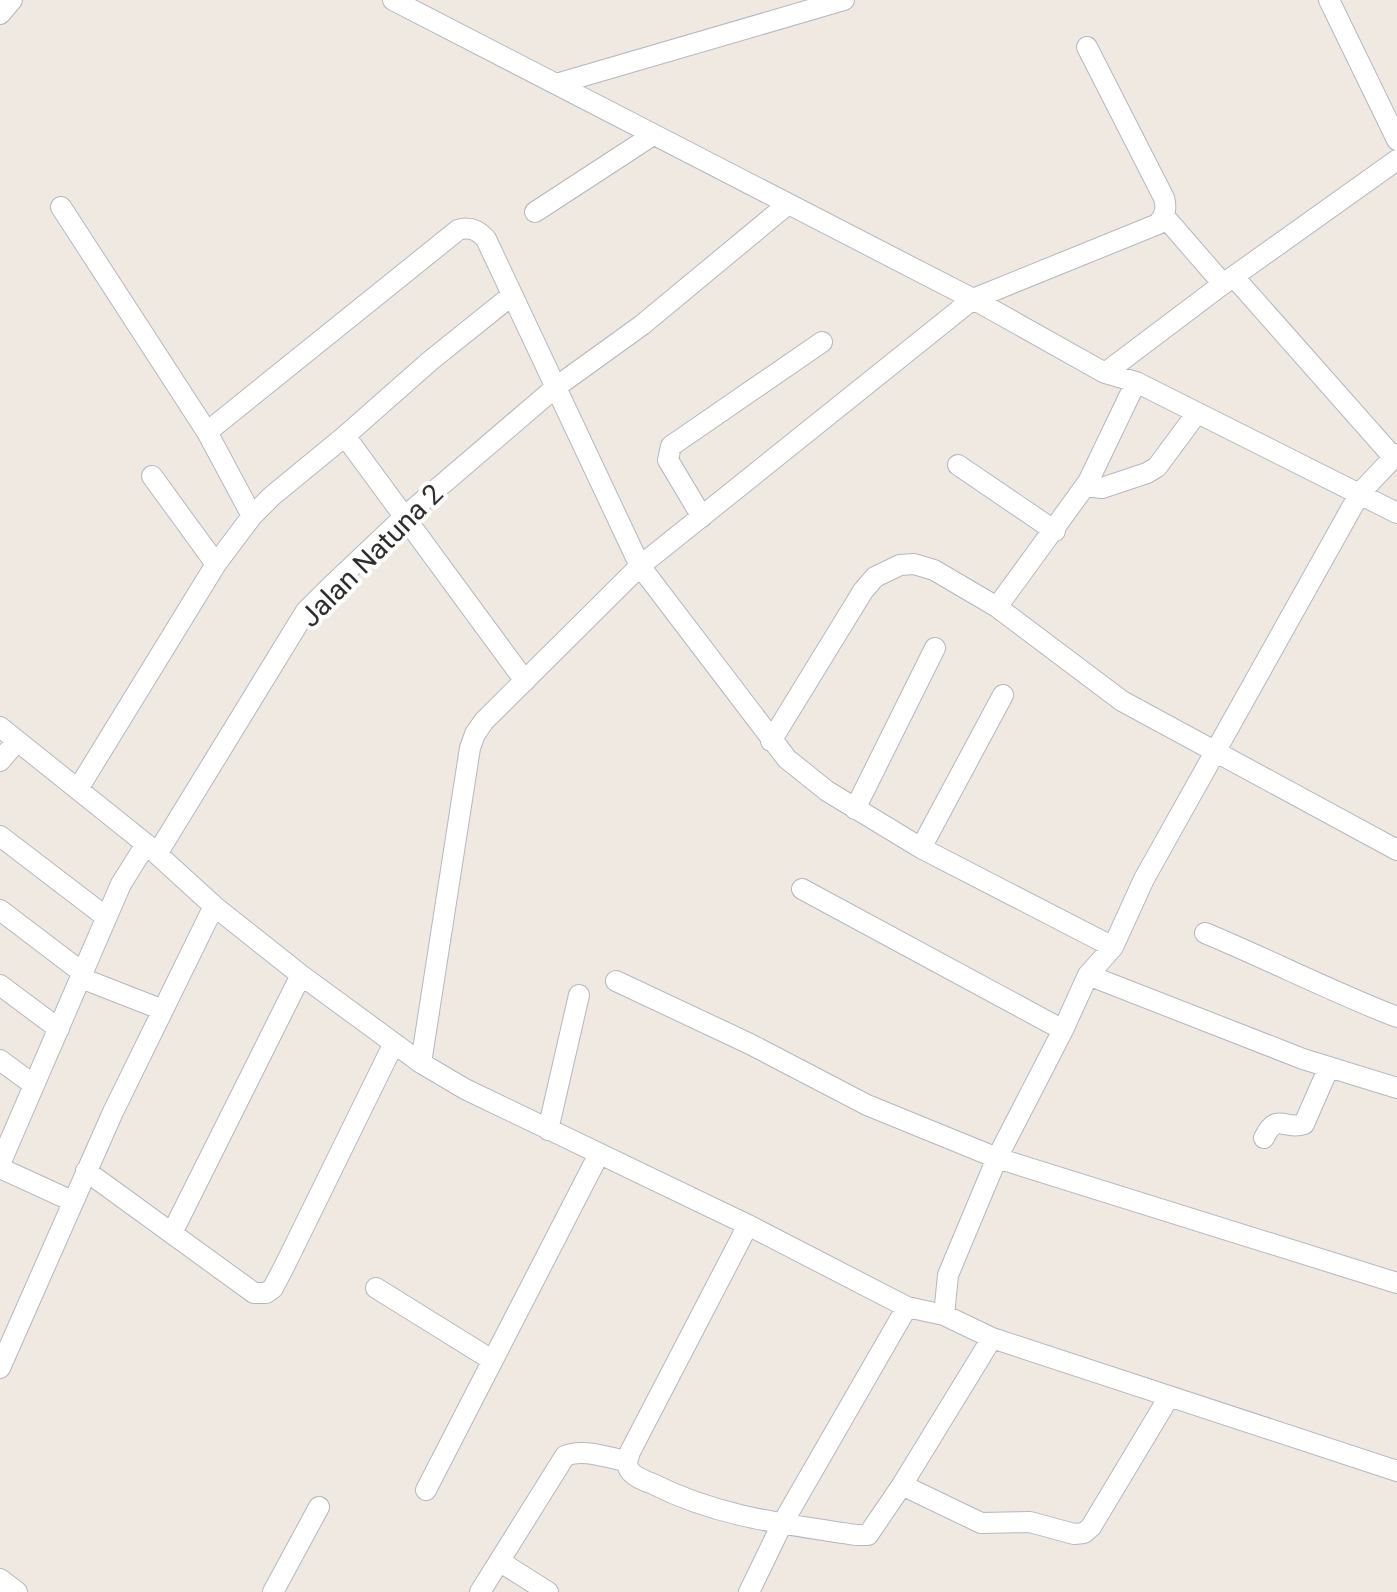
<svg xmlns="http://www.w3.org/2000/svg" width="1397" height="1592" viewBox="0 0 1397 1592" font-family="Roboto,sans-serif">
	<rect width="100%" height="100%" fill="#efe9e1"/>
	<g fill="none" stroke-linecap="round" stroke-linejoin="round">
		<!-- minor casing -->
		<g stroke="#b4b7c1" stroke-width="22">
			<path id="minor" d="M 393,0 L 973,299 L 1105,373 L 1136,382 L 1397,513
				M 1329,0 L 1397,140
				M 0,14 L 12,0
				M 556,84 L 844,0
				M 61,207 L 207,432 L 252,516
				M 535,212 L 653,135
				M 1164,216 L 1223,284
				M 1234,277 L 1394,458
				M 1105,373 L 1223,284 L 1397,160
				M 207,432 L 458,230 C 470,226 478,230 486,239 L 640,566 L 787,759 L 827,791 L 921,848 L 1113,947
				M 345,436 L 525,681
				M 958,465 L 1055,531
				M 152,476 L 216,564
				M 1086,486 L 1102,488 L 1147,473 L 1157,467 L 1197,413
				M 702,517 L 668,460 L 671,446 L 822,342
				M 997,607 L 1088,482 L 1136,382
				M 0,727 L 146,844 L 214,906 L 301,975 L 421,1063 L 465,1089 L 748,1225 L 907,1307 L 944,1315 L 992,1338 L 1397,1471
				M 771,741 L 863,591 L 875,577 L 900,565 L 914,564 L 934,570 L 997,607 L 1122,701 L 1397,850
				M 0,761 L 17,741
				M 78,789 L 216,564 L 252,516 L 272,496 L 345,436 L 430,361 L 511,296
				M 855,809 L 935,648
				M 0,836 L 106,917
				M 921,848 L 1003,695
				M 157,854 L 293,632 L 306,611 L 327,590 L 404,517 L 556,387 L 642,325 L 788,204
				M 802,889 L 1063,1030
				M 0,910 L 83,973
				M 1205,933 C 1270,960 1332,992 1397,1017
				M 1088,975 L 1303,1059 L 1397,1088
				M 81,978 L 163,1010
				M 616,981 L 750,1044 L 867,1105 L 997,1158 L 1397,1283
				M 0,985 L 59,1029
				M 0,1060 L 34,1085
				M 421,1063 L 470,748 L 475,734 L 484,721 L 640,566 L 973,299 L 1158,224 C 1165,215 1167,209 1164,198 L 1087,47
				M 548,1130 L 579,995
				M 1264,1138 C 1277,1111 1284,1131 1304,1124 L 1329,1067
				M 0,1164 L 121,884 L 146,844
				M 0,1168 L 72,1201
				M 86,1171 L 254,1293 L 266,1293 L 273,1288 L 285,1265 L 394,1043
				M 748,1225 L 630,1452 C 629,1456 626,1462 628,1467 C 631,1476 645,1481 653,1484 C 718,1517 785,1524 856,1535 L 868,1535 L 902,1485 L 992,1338
				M 172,1233 L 301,975
				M 376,1288 L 492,1360
				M 944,1315 L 948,1275 L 997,1158 L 1063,1030 L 1088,975 L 1113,947 L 1144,879 L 1360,493 L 1397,454
				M 0,1368 L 113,1112 L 214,906
				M 902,1485 L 981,1523 L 1030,1522 L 1074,1534 L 1084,1533 L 1091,1527 L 1169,1397
				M 426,1490 L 599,1154
				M 499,1561 L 548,1592
				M 0,1579 L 17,1592
				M 273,1592 L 319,1507
				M 480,1592 L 565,1456 C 583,1448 608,1458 627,1461
				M 749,1592 L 782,1524 L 907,1307"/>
		</g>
		<!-- minor -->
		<use href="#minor" stroke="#fff" stroke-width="20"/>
	</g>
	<g text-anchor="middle" stroke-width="8" stroke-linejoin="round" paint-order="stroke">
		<!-- street labels -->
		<g font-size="28" fill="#2e2e2e" stroke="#fff">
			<text transform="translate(371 555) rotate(-45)" y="10">Jalan Natuna 2</text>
		</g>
	</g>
</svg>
